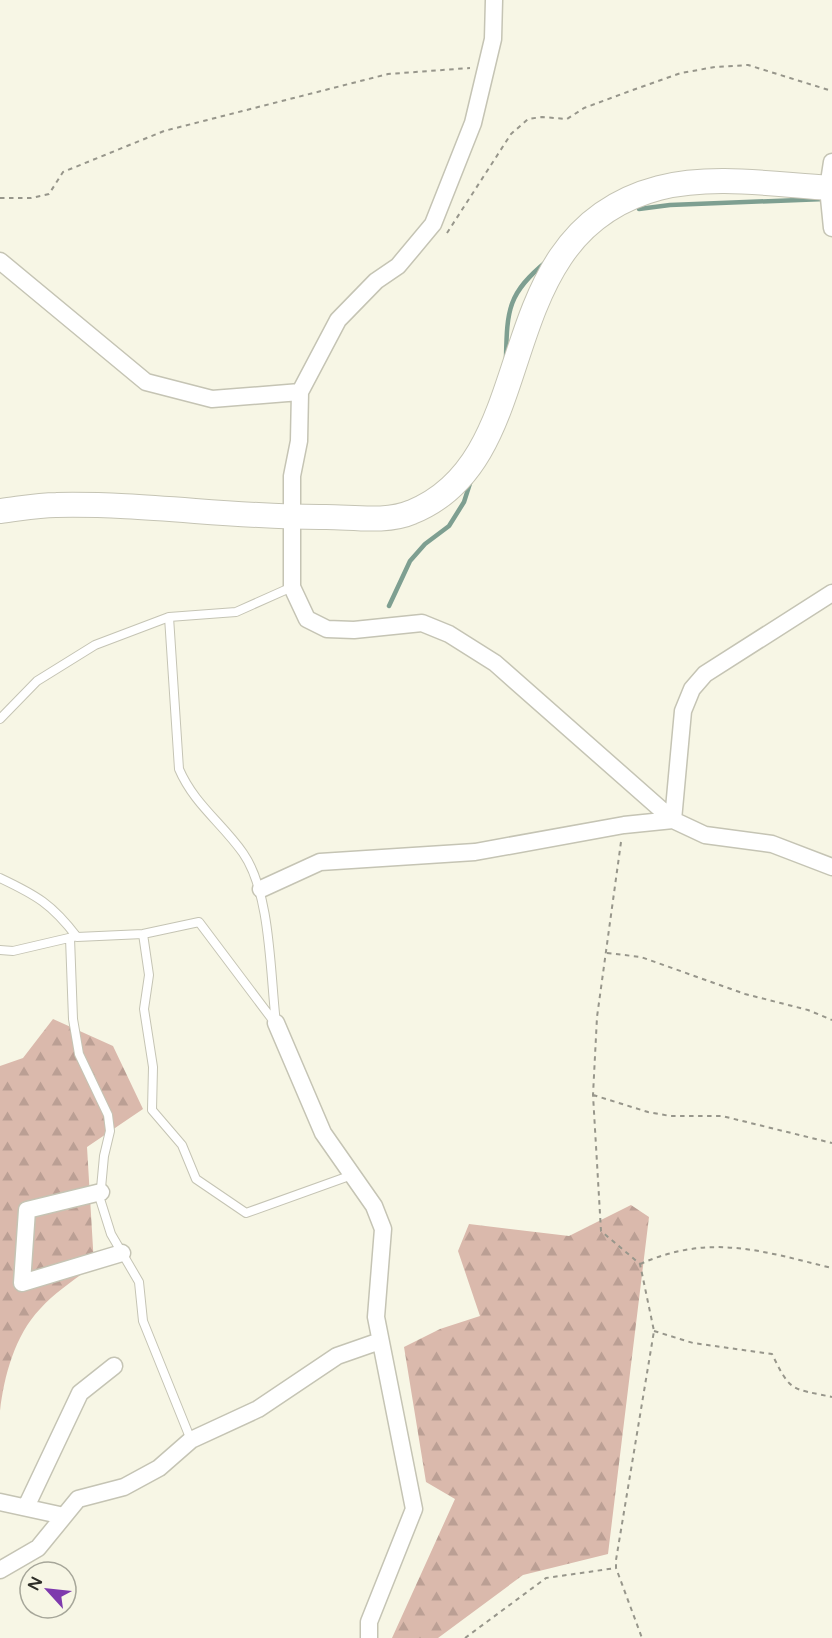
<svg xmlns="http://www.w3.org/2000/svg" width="832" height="1638" viewBox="0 0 832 1638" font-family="'Varela Round',sans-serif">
	<defs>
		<pattern id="forest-firs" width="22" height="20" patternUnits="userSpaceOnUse" patternTransform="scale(1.5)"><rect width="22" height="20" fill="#dab9ac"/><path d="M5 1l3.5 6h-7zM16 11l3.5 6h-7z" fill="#bb9f94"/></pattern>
	</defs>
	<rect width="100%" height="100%" fill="#f7f6e5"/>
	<!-- forest -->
	<path fill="url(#forest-firs)" d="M 53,1019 L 113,1046 L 143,1109 L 87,1147 L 94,1265 C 76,1279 55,1292 40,1309 C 15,1335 4,1376 0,1411 L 0,1066 L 23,1058 Z
		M 631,1205 L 649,1217 L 608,1554 L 523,1575 L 438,1638 L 392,1638 L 455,1499 L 426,1482 L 404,1347 L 440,1329 L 480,1316 L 458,1251 L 469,1224 L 569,1236 Z"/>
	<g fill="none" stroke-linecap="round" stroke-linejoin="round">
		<!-- stream -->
		<path stroke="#7e9f91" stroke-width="4.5" d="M 639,209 L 670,205 L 825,199
			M 506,358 C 507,309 508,293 547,261
			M 389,606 L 410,561 L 425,544 L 449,526 L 464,502 L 472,477"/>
		<!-- lane casing -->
		<g stroke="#c5c4b4" stroke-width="10">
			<path id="lane" d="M 169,617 L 179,769 C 194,804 222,823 243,853 C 271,893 270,974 276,1023
				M 0,719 L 37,681 L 95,645 L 169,617 L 236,612 L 292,587
				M 0,878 C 36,895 52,904 77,937 L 143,934 L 199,922 L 275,1023
				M 143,934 L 149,975 L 144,1009 L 153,1067 L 152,1110 L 182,1145 L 196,1179 L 246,1213 L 352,1175
				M 70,938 L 73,1019 L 79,1054 L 108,1115 L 110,1131 L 104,1156 L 100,1199 L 111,1234 L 139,1282 L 143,1321 L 191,1440
				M 0,950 L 13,951 L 73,937"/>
		</g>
		<!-- street casing -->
		<g stroke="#c5c4b4" stroke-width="19">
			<path id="street" d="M 494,0 L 493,39 L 473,123 L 433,224 L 398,266 L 376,281 L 338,320 L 300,392 L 299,441 L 292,476 L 292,587 L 307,619 L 327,629 L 354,630 L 422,623 L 449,634 L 495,663 L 673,820 L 705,835 L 772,844 L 832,867
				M 832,162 L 828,188 L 832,228
				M 0,261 L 146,382 L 212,399 L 300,392
				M 673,820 L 683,711 L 692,689 L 705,674 L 832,593
				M 261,889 L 320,862 L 475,852 L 624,825 L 673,820
				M 276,1023 L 323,1133 L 374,1206 L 383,1229 L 376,1317 L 414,1509 L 369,1622 L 369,1638
				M 101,1192 L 27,1210 L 22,1283 L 122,1253
				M 0,1502 L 64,1516
				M 26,1507 L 80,1393 L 114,1366
				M 0,1570 L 38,1548 L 78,1499 L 124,1487 L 159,1468 L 191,1440 L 258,1409 L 337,1356 L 380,1341"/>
		</g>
		<!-- secondary casing -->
		<g stroke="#c5c4b4" stroke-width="26">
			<path id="secondary" d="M 0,511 C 18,509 37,505 56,505 C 146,503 236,518 326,517 C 352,517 387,523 412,512 C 548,457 483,234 659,188 C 714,174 776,185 832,188"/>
		</g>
		<!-- path -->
		<path stroke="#97968b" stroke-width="2" stroke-dasharray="4.5 4.5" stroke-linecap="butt" d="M 0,198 L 31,198 L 49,194 L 63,172 L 164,131 L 388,74 L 470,68
			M 447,233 L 511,134 L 528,119 L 542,117 L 567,119 L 584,108 L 630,91 L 681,73 L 715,67 L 748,65 L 832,91
			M 621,842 L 597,1017 L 593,1095 L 601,1231 L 640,1264 L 654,1331 L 616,1560 L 616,1568 L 642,1638
			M 607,953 L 641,957 L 745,994 L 808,1010 L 832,1020
			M 593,1095 L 648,1112 L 670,1116 L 722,1116 L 832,1143
			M 640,1264 C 711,1233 761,1251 832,1268
			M 654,1331 L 693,1343 L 772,1354 C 791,1393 791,1388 832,1397
			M 465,1638 L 546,1578 L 616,1568"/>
		<!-- lane -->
		<use href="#lane" stroke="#fff" stroke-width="8"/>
		<!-- street -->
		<use href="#street" stroke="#fff" stroke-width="16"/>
		<!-- secondary -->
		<use href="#secondary" stroke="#fff" stroke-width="24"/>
	</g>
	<!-- north arrow -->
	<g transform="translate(48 1590) rotate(297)"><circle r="28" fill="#f7f6e5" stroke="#a6a699" stroke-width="1.5"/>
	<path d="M0-4.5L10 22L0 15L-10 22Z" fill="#7e39ad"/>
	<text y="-9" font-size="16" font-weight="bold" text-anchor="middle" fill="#2d2d27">N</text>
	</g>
</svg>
